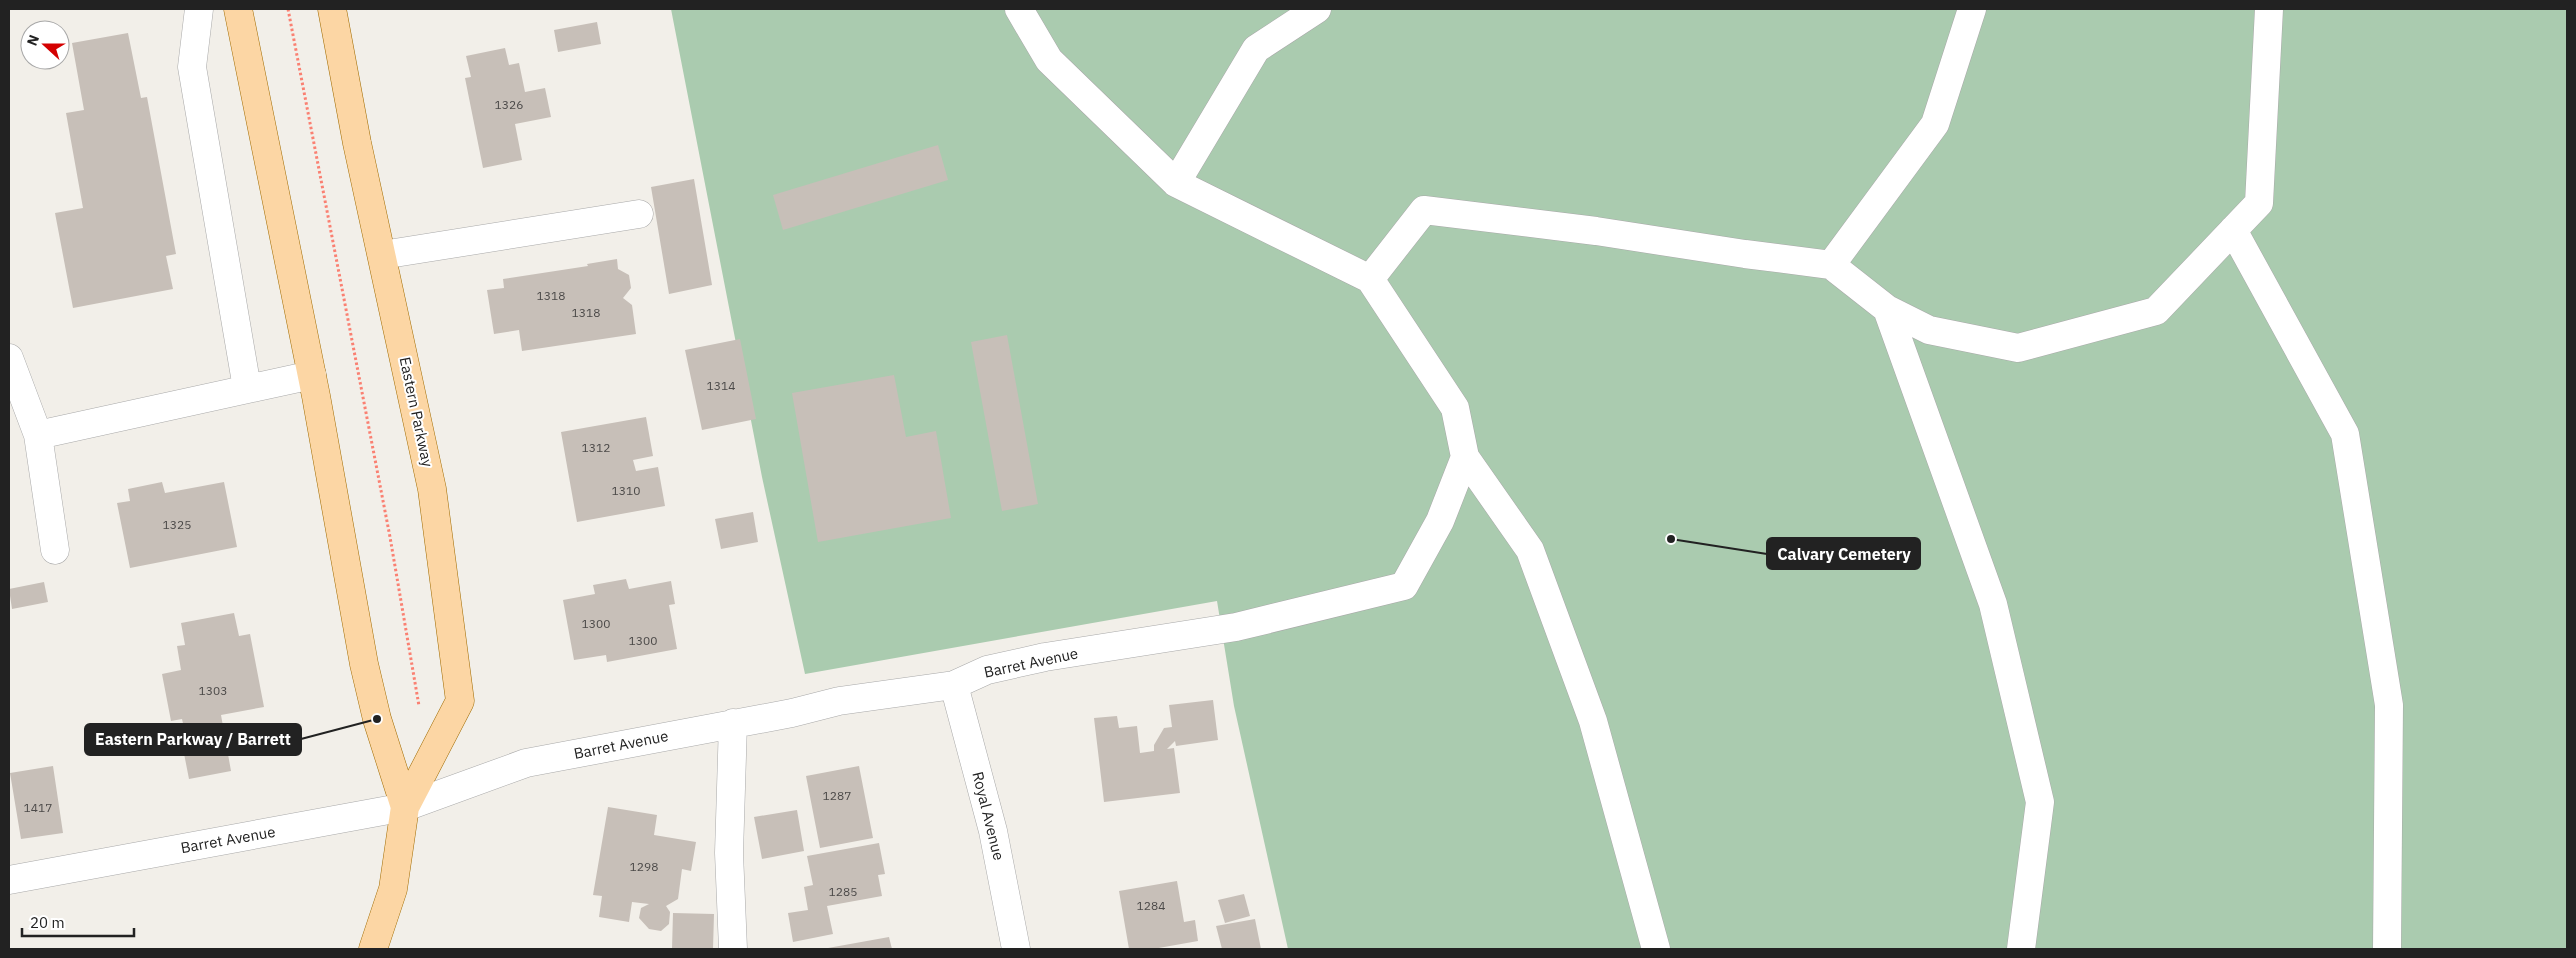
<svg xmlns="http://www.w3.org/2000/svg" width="2576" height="958" viewBox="0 0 2576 958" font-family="'IBM Plex Sans',sans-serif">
	<rect width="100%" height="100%" fill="#f2efe9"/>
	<!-- cemetery -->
	<path fill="#aacbaf" d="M 671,9 L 2567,9 L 2567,949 L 1288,949 L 1234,706 L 1217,601 L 805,674 L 762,477 Z"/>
	<!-- building -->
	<path fill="#c7bfb8" d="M 597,22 L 601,44 L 558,52 L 554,30 Z
		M 128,33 L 141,98 L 147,97 L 176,254 L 166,256 L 173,289 L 73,308 L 55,213 L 83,208 L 66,113 L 84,110 L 72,43 Z
		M 505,48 L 509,65 L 519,63 L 525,92 L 545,88 L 551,117 L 515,124 L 522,160 L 483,168 L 465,78 L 471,77 L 466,56 Z
		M 938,145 L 948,180 L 783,230 L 773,195 Z
		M 694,179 L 712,285 L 669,294 L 651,187 Z
		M 617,259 L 618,269 L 629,275 L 631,288 L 623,298 L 632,305 L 636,334 L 522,351 L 519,330 L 494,334 L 487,290 L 504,288 L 503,279 L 588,266 L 587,264 Z
		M 1007,335 L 1038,504 L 1002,511 L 971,342 Z
		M 740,339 L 756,419 L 702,430 L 685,350 Z
		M 894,375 L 906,437 L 936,431 L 951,518 L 818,542 L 792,393 Z
		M 646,417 L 653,456 L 633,460 L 636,471 L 658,467 L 665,506 L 577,522 L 561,432 Z
		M 162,482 L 165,493 L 224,482 L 237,547 L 130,568 L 117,503 L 130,501 L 128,489 Z
		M 753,512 L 758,542 L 721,549 L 715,519 Z
		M 626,579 L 629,589 L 671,581 L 675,604 L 669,605 L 677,649 L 607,662 L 606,655 L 574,660 L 563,600 L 595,594 L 593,585 Z
		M 44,582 L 48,602 L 12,609 L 9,589 Z
		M 234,613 L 239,636 L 250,634 L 264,707 L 221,715 L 231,771 L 189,779 L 179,728 L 184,728 L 182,719 L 171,721 L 162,674 L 181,670 L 177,646 L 185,645 L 181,623 Z
		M 1213,700 L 1218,740 L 1176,746 L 1175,741 L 1167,749 L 1174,748 L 1180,793 L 1104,802 L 1094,718 L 1117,716 L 1119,728 L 1137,726 L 1140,753 L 1154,751 L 1154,745 L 1164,728 L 1172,727 L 1169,705 Z
		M 53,766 L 63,833 L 21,839 L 10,773 Z
		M 859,766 L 873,838 L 820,848 L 806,776 Z
		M 608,807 L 657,815 L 654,835 L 696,842 L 691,871 L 682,869 L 678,899 L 666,906 L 670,912 L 669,924 L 661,931 L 649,929 L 639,918 L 641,908 L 649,904 L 632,902 L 629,922 L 599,917 L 602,896 L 593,895 Z
		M 797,810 L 804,851 L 762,859 L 754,817 Z
		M 879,843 L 885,874 L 878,875 L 882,896 L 827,906 L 833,934 L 793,942 L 788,913 L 808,910 L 804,887 L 813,885 L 807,856 Z
		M 1177,881 L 1184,922 L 1195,920 L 1198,941 L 1153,949 L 1129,949 L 1119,891 Z
		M 1244,894 L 1250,916 L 1225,923 L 1218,900 Z
		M 673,913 L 714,914 L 713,949 L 672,949 Z
		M 1255,919 L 1261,949 L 1222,949 L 1216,926 Z
		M 889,937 L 892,949 L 828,949 L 828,948 Z"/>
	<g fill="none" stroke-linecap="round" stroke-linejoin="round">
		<!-- minor casing -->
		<g stroke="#a9a9a9" stroke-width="29">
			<path id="minor" d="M 199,9 L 192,67 L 247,388
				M 1176,183 L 1256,49 L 1317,9
				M 2233,230 L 2345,434 L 2389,705 L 2387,949
				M 382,255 L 639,214
				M 1831,265 L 1935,124 L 1972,9
				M 1370,279 L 1424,210 L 1596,231 L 1745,254 L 1831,265 L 1887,309 L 1993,604 L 2040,802 L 2021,949
				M 1887,309 L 1929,330 L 2018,348 L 2156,311 L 2259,203 L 2269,9
				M 9,358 L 38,435 L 312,375
				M 38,435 L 55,550
				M 1465,457 L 1530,550 L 1593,721 L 1656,949
				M 954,685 L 993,831 L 1016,949
				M 9,880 L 405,807 L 526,763 L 792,713 L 839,701 L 954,685 L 987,670 L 1045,657 L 1236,627 L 1404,586 L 1440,521 L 1465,457 L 1455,408 L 1370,279 L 1176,183 L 1049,60 L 1019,9
				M 733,949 L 729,853 L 733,723"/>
		</g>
		<!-- major casing -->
		<g stroke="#a06b00" stroke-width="29">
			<path id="major" d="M 238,9 L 316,396 L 364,664 L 377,719 L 405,807
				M 332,9 L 357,143 L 432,489 L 460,701 L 405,807 L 393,889 L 373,949"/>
		</g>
		<!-- path -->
		<path stroke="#fa8072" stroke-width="3" stroke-dasharray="2.5 2.5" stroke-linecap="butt" d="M 288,9 L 390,537 L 419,706"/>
		<!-- minor -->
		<use href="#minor" stroke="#fff" stroke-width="28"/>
		<!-- major -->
		<use href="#major" stroke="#fcd6a4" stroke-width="28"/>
	</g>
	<g text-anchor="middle" stroke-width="4" stroke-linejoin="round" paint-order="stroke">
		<!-- number labels -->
		<g font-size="12" fill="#4b4948">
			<text x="509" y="109">1326</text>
			<text x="551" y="300">1318</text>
			<text x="586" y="317">1318</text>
			<text x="721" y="390">1314</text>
			<text x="596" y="452">1312</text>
			<text x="626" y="495">1310</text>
			<text x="177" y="529">1325</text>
			<text x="596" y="628">1300</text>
			<text x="643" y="645">1300</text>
			<text x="213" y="695">1303</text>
			<text x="837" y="800">1287</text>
			<text x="38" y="812">1417</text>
			<text x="644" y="871">1298</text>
			<text x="843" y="896">1285</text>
			<text x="1151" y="910">1284</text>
		</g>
		<!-- street labels -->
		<g font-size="15" fill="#222" stroke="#fff">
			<text transform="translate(416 412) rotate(78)" y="5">Eastern Parkway</text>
			<text transform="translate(1031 663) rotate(-12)" y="5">Barret Avenue</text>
			<text transform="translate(621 745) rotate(-11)" y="5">Barret Avenue</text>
			<text transform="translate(988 816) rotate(76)" y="5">Royal Avenue</text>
			<text transform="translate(228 840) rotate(-10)" y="5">Barret Avenue</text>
		</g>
	</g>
	<!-- callouts -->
	<path fill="none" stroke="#222" stroke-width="2" d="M1671 539L1767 554M377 719L301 739"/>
	<g fill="#222" stroke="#fff" stroke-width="2">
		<circle cx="1671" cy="539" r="5"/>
		<circle cx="377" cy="719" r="5"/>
	</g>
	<g fill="#222" stroke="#222" stroke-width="2">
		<rect x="1767" y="538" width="153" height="31" rx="5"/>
		<rect x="85" y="724" width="216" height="31" rx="5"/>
	</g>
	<g font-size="16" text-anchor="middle" font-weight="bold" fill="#fff">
		<text x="1844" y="560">Calvary Cemetery</text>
		<text x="193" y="745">Eastern Parkway / Barrett</text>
	</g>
	<!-- border -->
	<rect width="2576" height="958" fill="none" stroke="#222222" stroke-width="20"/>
	<!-- north arrow -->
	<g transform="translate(45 45) rotate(291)"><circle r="24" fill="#ffffff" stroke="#a7a7a7"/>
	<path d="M0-4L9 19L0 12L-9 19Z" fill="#d40000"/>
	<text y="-8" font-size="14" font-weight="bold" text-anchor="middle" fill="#222222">N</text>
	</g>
	<!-- scale -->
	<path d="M22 928v8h112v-8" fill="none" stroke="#222222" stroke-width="2.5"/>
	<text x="30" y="928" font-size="15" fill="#222222" stroke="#ffffff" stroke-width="4" paint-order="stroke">20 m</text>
</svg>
